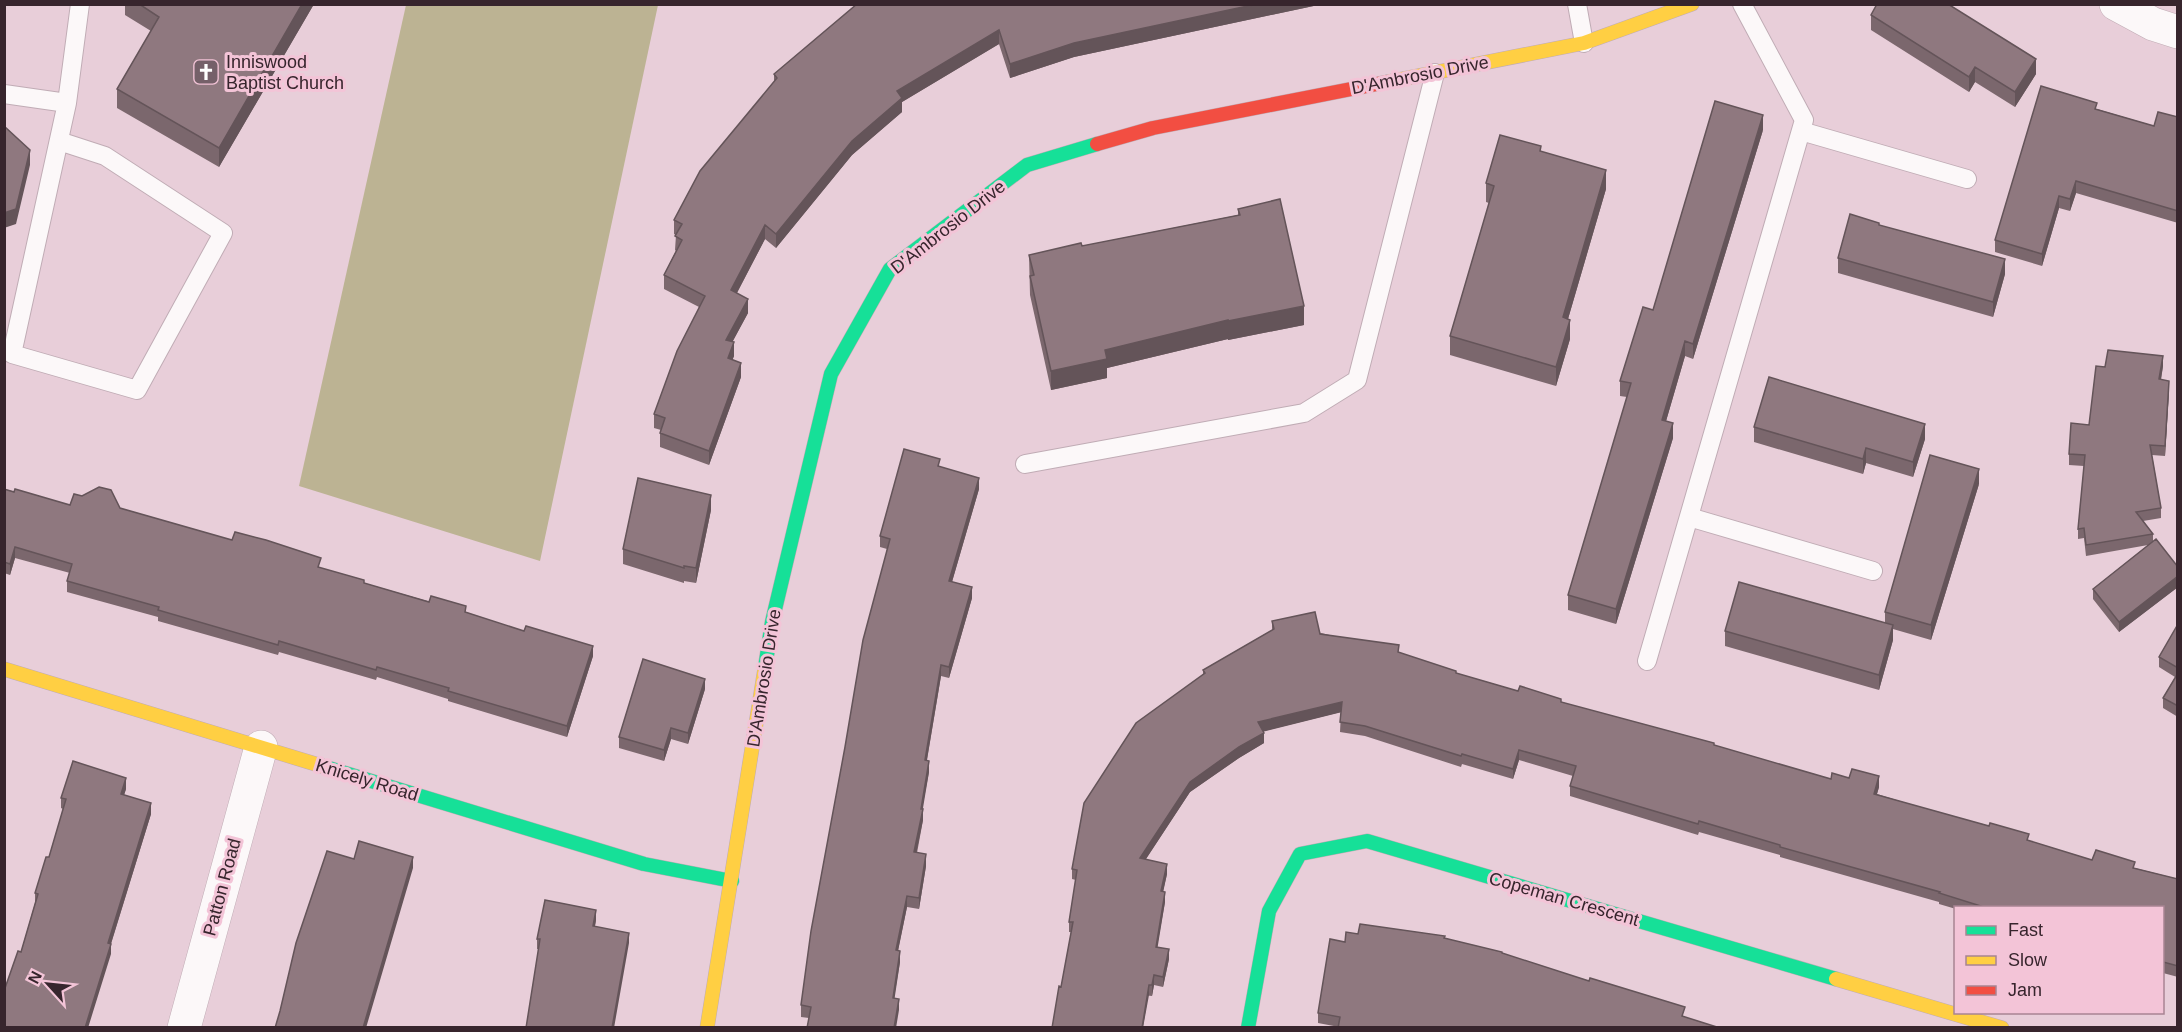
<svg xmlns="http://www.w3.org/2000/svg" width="2182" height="1032" viewBox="0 0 2182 1032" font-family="Helvetica,sans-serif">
	<rect width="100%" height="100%" fill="#e8ced9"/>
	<!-- forest -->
	<path fill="#bcb393" d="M 406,5 L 658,5 L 540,561 L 299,486 Z"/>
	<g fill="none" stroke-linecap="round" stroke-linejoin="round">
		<!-- lane casing -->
		<g stroke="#c0acb5" stroke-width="20">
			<path id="lane" d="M 1577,4 L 1584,43
				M 4,94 L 67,103 L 80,4
				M 1801,131 L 1967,179
				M 59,141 L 105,156 L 223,233 L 137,390 L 12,354 L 67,103
				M 1025,464 L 1304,413 L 1357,380 L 1435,73
				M 1689,517 L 1873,571
				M 1647,661 L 1804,120 L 1742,4"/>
		</g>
		<!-- street casing -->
		<g stroke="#c0acb5" stroke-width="34">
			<path id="street" d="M 2116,4 L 2153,24 L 2178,32
				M 184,1028 L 261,747"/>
		</g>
		<!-- fast casing -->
		<g stroke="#c0acb5" stroke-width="15">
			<path id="fast" d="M 765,668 L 772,622 L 831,374 L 890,269 L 1027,165 L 1097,144
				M 322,766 L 644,864 L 732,881
				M 1248,1028 L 1269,911 L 1300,854 L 1367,841 L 1836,979"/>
		</g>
		<!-- slow casing -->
		<g stroke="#c0acb5" stroke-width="15">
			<path id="slow" d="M 1387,82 L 1584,43 L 1692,4
				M 4,669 L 322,766
				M 1836,979 L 2002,1028
				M 707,1028 L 765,668"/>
		</g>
		<!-- jam casing -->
		<g stroke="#c0acb5" stroke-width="15">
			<path id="jam" d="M 1097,144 L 1153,128 L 1387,82"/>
		</g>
		<!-- lane -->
		<use href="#lane" stroke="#fcf8f9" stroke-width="18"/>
		<!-- street -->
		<use href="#street" stroke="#fcf8f9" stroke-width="33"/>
		<!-- fast -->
		<use href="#fast" stroke="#16e098" stroke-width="14"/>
		<!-- slow -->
		<use href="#slow" stroke="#ffcf43" stroke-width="14"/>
		<!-- jam -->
		<use href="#jam" stroke="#f24e42" stroke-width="14"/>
	</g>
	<!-- wall -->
	<path fill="#7b676d" d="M 125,4 L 314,4 L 219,167 L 117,108 L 117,89 L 151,31 L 125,15 Z
		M 857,4 L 1323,4 L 1074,57 L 1010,78 L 999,44 L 902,102 L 902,112 L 852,155 L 776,248 L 765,239 L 737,293 L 748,313 L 732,342 L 734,356 L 732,360 L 741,377 L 709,465 L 660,447 L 660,433 L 661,430 L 654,428 L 654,414 L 699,307 L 664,289 L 664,275 L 676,251 L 675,250 L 676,235 L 674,234 L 674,220 L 774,82 L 774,74 Z
		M 1871,15 L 2036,74 L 2015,107 L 1975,82 L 1969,92 L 1871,30 Z
		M 2097,109 L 2154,126 L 2178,117 L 2178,223 L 2076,193 L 2070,211 L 2059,208 L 2042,266 L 1995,252 L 1995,240 Z
		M 1763,130 L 1693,359 L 1685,356 L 1666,421 L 1673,438 L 1616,624 L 1568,610 L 1568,595 L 1627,397 L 1620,396 L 1620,381 L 1653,310 Z
		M 1541,151 L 1606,189 L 1568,319 L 1570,339 L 1556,386 L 1450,355 L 1450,336 L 1489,203 L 1486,202 L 1486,183 Z
		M 1238,209 L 1304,325 L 1228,340 L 1228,339 L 1107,368 L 1107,378 L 1051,390 L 1030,295 L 1029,255 L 1082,246 L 1238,215 Z
		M 1879,226 L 2005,274 L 1993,317 L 1838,273 L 1838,258 Z
		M 2163,366 L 2161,380 L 2169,391 L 2165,456 L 2152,455 L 2161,508 L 2161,518 L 2143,521 L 2153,534 L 2153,542 L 2178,567 L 2178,587 L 2119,632 L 2093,599 L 2093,589 L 2148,545 L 2086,556 L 2084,538 L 2078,539 L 2078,529 L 2084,466 L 2069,465 L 2069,454 L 2089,425 L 2105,367 Z
		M 1754,427 L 1925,439 L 1913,477 L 1866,463 L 1863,474 L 1754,442 Z
		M 940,467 L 979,489 L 952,582 L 972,598 L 949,678 L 941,676 L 927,760 L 929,772 L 922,809 L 923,820 L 917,853 L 926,866 L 919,909 L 907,907 L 898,950 L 900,962 L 894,998 L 899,1010 L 809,1018 L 801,1017 L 801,1005 L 887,549 L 880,547 L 880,536 Z
		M 1979,484 L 1931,640 L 1893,629 L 1893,640 L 1879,690 L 1725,646 L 1725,631 L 1885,622 L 1885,612 Z
		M 4,489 L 70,505 L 120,508 L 321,568 L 364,583 L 466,612 L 593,656 L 567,737 L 448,701 L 448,699 L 377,677 L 376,680 L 279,652 L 278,655 L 158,621 L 158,617 L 67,592 L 67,581 L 70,573 L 15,558 L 10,575 L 4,573 Z
		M 711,510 L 696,583 L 684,581 L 684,583 L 623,564 L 623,549 Z
		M 1272,621 L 1399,652 L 1456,673 L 1518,691 L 1561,702 L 1831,779 L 1879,787 L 1877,794 L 2092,860 L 2135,868 L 2178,879 L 2178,977 L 2163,973 L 2163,908 L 1956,908 L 1956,909 L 1939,904 L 1939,902 L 1780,857 L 1780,855 L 1699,832 L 1698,835 L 1570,796 L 1570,786 L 1573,776 L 1519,760 L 1513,779 L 1462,764 L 1461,767 L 1365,736 L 1340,732 L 1341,712 L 1264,731 L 1264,743 L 1239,758 L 1190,792 L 1146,859 L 1167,874 L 1163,891 L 1165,902 L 1157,947 L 1169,959 L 1163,987 L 1154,985 L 1152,996 L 1061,987 L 1071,932 L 1069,932 L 1069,922 L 1076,880 L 1072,879 L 1072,869 L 1203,674 L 1203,670 L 1272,630 Z
		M 2178,624 L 2178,717 L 2163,708 L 2163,698 L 2175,677 L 2159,667 L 2159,657 Z
		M 705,689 L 688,744 L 671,739 L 664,761 L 619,748 L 619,737 Z
		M 126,789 L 124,795 L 151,814 L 111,944 L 111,954 L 21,952 L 35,903 L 35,893 L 49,857 L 63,809 L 61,808 L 61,798 Z
		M 596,920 L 595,926 L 629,943 L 537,949 L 537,939 Z
		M 1358,934 L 1445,938 L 1502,954 L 1589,981 L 1685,1007 L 1339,1027 L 1318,1023 L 1318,1013 L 1345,942 Z"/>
	<!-- shaded-wall -->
	<path fill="#645459" d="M 302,4 L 314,4 L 219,167 L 219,148 Z
		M 1257,4 L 1323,4 L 1074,57 L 1010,78 L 1010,64 L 1074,43 Z
		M 999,30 L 999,44 L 902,102 L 902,112 L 852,155 L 776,248 L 776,234 L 852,141 L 897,91 Z
		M 2036,59 L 2036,74 L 2015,107 L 2015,92 Z
		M 1975,67 L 1975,82 L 1969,92 L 1969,77 Z
		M 1763,115 L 1763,130 L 1693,359 L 1693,344 Z
		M 30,150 L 30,165 L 16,224 L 4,228 L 4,213 Z
		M 1606,170 L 1606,189 L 1563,336 L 1563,317 Z
		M 2076,181 L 2076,193 L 2070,211 L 2070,199 Z
		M 2059,196 L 2059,208 L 2042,266 L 2042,254 Z
		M 765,225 L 765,239 L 731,304 L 731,290 Z
		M 2005,259 L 2005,274 L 1993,317 L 1993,302 Z
		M 748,299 L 748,313 L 726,354 L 726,340 Z
		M 1304,306 L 1304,325 L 1228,340 L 1228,321 Z
		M 1228,320 L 1228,339 L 1107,368 L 1107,378 L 1051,390 L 1051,371 L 1105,350 Z
		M 1570,320 L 1570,339 L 1556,386 L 1556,367 Z
		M 1685,341 L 1685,356 L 1662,435 L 1662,420 Z
		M 734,342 L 734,356 L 728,372 L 728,358 Z
		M 2163,356 L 2163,366 L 2159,390 L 2159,379 Z
		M 741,363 L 741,377 L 709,465 L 709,451 Z
		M 2169,381 L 2169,391 L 2165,456 L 2165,446 Z
		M 1673,423 L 1673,438 L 1616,624 L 1616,609 Z
		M 1925,424 L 1925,439 L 1913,477 L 1913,462 Z
		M 1866,448 L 1866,463 L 1863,474 L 1863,459 Z
		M 1979,469 L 1979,484 L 1931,640 L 1931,625 Z
		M 979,478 L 979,489 L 949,592 L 949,581 Z
		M 711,495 L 711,510 L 696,583 L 696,568 Z
		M 15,547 L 15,558 L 10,575 L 10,564 Z
		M 2178,576 L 2178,587 L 2119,632 L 2119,622 Z
		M 972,587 L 972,598 L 949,678 L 949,667 Z
		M 1893,625 L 1893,640 L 1879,690 L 1879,675 Z
		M 593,646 L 593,656 L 567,737 L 567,726 Z
		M 941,665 L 941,676 L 925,771 L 925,760 Z
		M 705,679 L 705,689 L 688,744 L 688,733 Z
		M 1342,702 L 1342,712 L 1258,733 L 1258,722 Z
		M 671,728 L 671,739 L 664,761 L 664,750 Z
		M 1264,733 L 1264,743 L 1239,758 L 1190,792 L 1140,868 L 1140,858 L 1190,782 L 1239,747 Z
		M 1519,750 L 1519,760 L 1513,779 L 1513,769 Z
		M 929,761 L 929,772 L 921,820 L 921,809 Z
		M 1879,776 L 1879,787 L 1874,804 L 1874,794 Z
		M 126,778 L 126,789 L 121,804 L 121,794 Z
		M 151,803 L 151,814 L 108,953 L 108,943 Z
		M 923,809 L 923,820 L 914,864 L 914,852 Z
		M 926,854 L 926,866 L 919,909 L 919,898 Z
		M 413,857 L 413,868 L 366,1028 L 363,1028 Z
		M 1167,864 L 1167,874 L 1161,902 L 1161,891 Z
		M 1165,892 L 1165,902 L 1156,957 L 1156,947 Z
		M 907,896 L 907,907 L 896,961 L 896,950 Z
		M 596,910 L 596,920 L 593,936 L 593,926 Z
		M 629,933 L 629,943 L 614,1028 L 612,1028 Z
		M 111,944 L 111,954 L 88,1028 L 85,1028 Z
		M 1169,949 L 1169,959 L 1163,987 L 1163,977 Z
		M 900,951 L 900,962 L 893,1009 L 893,998 Z
		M 1154,975 L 1154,985 L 1152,996 L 1152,985 Z
		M 1149,985 L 1149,995 L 1143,1028 L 1142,1028 Z
		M 899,999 L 899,1010 L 896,1028 L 894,1028 Z"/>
	<!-- building -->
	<path fill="#8f787f" stroke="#645459" stroke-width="1.5" d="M 139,4 L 302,4 L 219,148 L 117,89 L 159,17 Z
		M 857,4 L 1257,4 L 1074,43 L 1010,64 L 999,30 L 897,91 L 902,98 L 852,141 L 776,234 L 765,225 L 731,290 L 748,299 L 726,340 L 734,342 L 728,358 L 741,363 L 709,451 L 660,433 L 665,418 L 654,414 L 677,351 L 705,296 L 664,275 L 682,240 L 675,236 L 682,224 L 674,220 L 700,171 L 777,78 L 774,74 Z
		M 1877,4 L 1948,4 L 2036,59 L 2015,92 L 1975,67 L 1969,77 L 1871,15 Z
		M 2041,86 L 2097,103 L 2095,109 L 2154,126 L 2158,112 L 2178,117 L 2178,211 L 2076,181 L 2070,199 L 2059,196 L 2042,254 L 1995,240 Z
		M 1715,101 L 1763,115 L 1693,344 L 1685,341 L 1662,420 L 1673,423 L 1616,609 L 1568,595 L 1631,383 L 1620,381 L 1643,307 L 1653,310 Z
		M 4,126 L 30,150 L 16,209 L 4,213 Z
		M 1500,135 L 1541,146 L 1540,151 L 1606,170 L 1563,317 L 1570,320 L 1556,367 L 1450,336 L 1494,186 L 1486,183 Z
		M 1280,199 L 1304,306 L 1228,321 L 1228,320 L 1105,350 L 1107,359 L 1051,371 L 1030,276 L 1034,275 L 1029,255 L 1081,243 L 1082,246 L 1240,215 L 1238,209 Z
		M 1850,214 L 1879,223 L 1879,225 L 2005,259 L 1993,302 L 1838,258 Z
		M 2108,350 L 2163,356 L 2159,379 L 2169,381 L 2165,446 L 2150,445 L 2161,508 L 2136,512 L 2153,534 L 2086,545 L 2084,528 L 2078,529 L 2085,455 L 2069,454 L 2071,423 L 2089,425 L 2096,366 L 2105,367 Z
		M 1769,377 L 1925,424 L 1913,462 L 1866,448 L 1863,459 L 1754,427 Z
		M 904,449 L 940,459 L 938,466 L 979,478 L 949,581 L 972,587 L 949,667 L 941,665 L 925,760 L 929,761 L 921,809 L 923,809 L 914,852 L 926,854 L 919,898 L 907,896 L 896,950 L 900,951 L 893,998 L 899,999 L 894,1028 L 807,1028 L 811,1007 L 801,1005 L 811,931 L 845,747 L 863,640 L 890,539 L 880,536 Z
		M 1930,455 L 1979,469 L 1931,625 L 1885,612 Z
		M 638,478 L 711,495 L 696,568 L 684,566 L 684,568 L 623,549 Z
		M 99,487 L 111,490 L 120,508 L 232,540 L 235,532 L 266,540 L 321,558 L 318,567 L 364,580 L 364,583 L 429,602 L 431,596 L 466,606 L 465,612 L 524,631 L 526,626 L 593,646 L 567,726 L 448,691 L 449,688 L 377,667 L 376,670 L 279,641 L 278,645 L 158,610 L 159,607 L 67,581 L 72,564 L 15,547 L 10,564 L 4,562 L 4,489 L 14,492 L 15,489 L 70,505 L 74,494 L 82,496 Z
		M 2156,539 L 2178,567 L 2178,576 L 2119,622 L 2093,589 Z
		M 1739,582 L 1893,625 L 1879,675 L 1725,631 Z
		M 1315,612 L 1320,634 L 1399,645 L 1398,652 L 1456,671 L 1456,673 L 1518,691 L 1520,686 L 1561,699 L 1561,702 L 1714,743 L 1714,745 L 1831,779 L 1832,773 L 1849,778 L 1852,769 L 1879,776 L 1874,794 L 1989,826 L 1990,823 L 2029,834 L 2027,840 L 2092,860 L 2096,850 L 2135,862 L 2133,868 L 2178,879 L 2178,966 L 2163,962 L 2163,908 L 1987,908 L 1939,893 L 1940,892 L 1780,847 L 1780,845 L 1699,821 L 1698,824 L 1570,786 L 1576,766 L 1519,750 L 1513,769 L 1462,754 L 1461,756 L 1365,726 L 1340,722 L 1342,702 L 1258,722 L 1264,733 L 1239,747 L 1190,782 L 1140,858 L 1167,864 L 1161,891 L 1165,892 L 1156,947 L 1169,949 L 1163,977 L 1154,975 L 1152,985 L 1149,985 L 1142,1028 L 1052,1028 L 1059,986 L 1061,987 L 1073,922 L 1069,922 L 1077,870 L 1072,869 L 1084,803 L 1136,723 L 1205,673 L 1203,670 L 1274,629 L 1272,621 Z
		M 2178,624 L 2178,668 L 2159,657 Z
		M 643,659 L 705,679 L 688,733 L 671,728 L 664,750 L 619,737 Z
		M 2178,673 L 2178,706 L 2163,698 Z
		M 73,761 L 126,778 L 121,794 L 151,803 L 108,943 L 111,944 L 85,1028 L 4,1028 L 4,991 L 18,951 L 21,952 L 38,894 L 35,893 L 46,857 L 49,857 L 66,799 L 61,798 Z
		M 359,841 L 413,857 L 363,1028 L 275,1028 L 280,1011 L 296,943 L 327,851 L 354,859 Z
		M 545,900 L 596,910 L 593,926 L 629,933 L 612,1028 L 526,1028 L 540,939 L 537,939 Z
		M 1360,924 L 1445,936 L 1444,938 L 1502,952 L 1502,953 L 1589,981 L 1590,978 L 1685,1007 L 1682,1016 L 1720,1028 L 1338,1028 L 1340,1017 L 1318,1013 L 1330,939 L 1345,942 L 1346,932 L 1358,934 Z"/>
	<!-- icons -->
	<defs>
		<g id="church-square" transform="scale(1.35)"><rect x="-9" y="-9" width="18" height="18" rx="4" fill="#756069" stroke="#f3c4d7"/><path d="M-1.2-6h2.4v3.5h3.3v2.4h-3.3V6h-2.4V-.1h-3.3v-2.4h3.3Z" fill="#fff"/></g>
	</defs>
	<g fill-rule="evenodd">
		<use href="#church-square" x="206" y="72"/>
	</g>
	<g text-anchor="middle" stroke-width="6" stroke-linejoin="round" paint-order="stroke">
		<!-- poi labels -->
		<g font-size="18" fill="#37252d" stroke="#f3c4d7" text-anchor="start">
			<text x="226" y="68">Inniswood<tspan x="226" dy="21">Baptist Church</tspan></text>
		</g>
		<!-- street labels -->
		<g font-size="18" fill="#37252d" stroke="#f3c4d7">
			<text transform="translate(1420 75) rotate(-11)" y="6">D'Ambrosio Drive</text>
			<text transform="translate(948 227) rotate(-38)" y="6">D'Ambrosio Drive</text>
			<text transform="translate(764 678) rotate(-81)" y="6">D'Ambrosio Drive</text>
			<text transform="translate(367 780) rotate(17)" y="6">Knicely Road</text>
			<text transform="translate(222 887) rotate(-75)" y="6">Patton Road</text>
			<text transform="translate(1564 899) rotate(16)" y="6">Copeman Crescent</text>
		</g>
	</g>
	<!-- border -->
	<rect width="2182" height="1032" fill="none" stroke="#37252d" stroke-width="12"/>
	<!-- legend -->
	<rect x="1954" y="906" width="210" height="108" fill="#f3c4d7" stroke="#a88493" stroke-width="1.5"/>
	<rect x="1966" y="926" width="30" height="9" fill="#16e098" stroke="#a88493" stroke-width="1.5"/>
	<text x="2008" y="936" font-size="18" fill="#37252d">Fast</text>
	<rect x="1966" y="956" width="30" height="9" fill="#ffcf43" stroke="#a88493" stroke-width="1.5"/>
	<text x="2008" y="966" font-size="18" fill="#37252d">Slow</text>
	<rect x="1966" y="986" width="30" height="9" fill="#f24e42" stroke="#a88493" stroke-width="1.5"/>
	<text x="2008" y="996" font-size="18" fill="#37252d">Jam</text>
	<!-- north arrow -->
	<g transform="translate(48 984) rotate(297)" stroke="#f3c4d7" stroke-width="4.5" paint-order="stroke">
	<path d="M0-4.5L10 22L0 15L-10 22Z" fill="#37252d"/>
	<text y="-9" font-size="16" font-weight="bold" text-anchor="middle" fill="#37252d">N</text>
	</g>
</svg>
